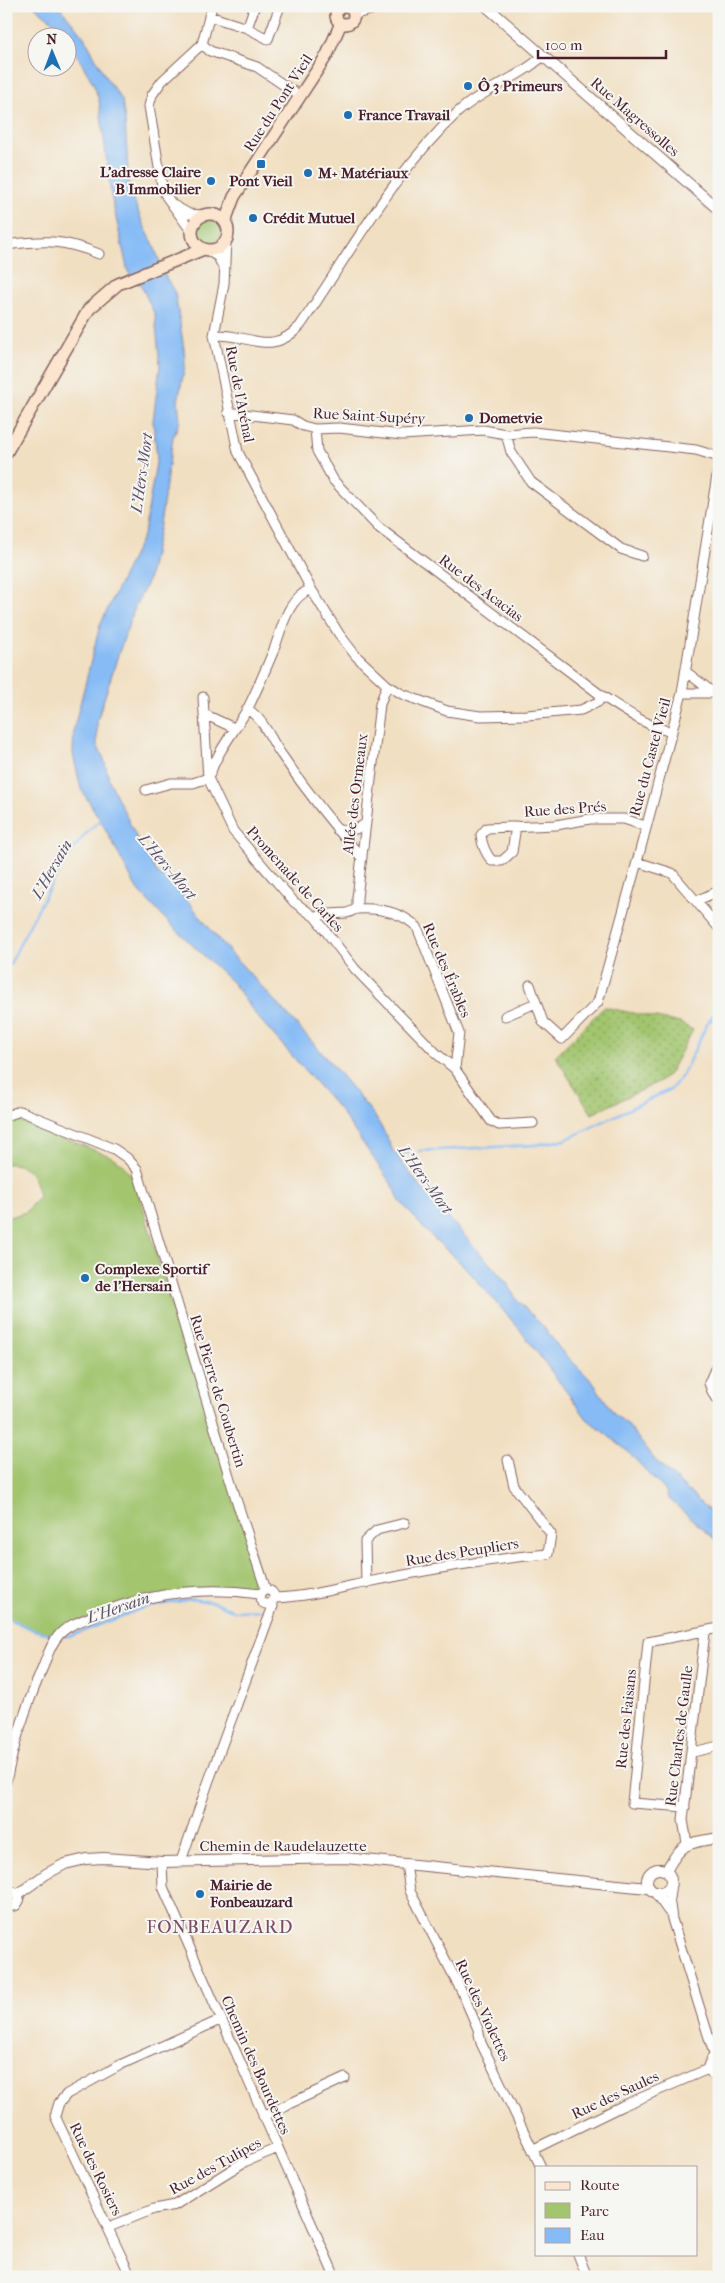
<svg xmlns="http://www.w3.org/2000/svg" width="725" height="2283" viewBox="0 0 725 2283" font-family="'IM FELL French Canon',serif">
	<defs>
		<pattern id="garden-dots" width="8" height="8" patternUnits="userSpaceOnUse" patternTransform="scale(1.25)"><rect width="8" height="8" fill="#a2c56e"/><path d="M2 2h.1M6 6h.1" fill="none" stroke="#869f5b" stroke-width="1.8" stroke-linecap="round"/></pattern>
	</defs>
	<rect width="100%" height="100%" fill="#f6f6f2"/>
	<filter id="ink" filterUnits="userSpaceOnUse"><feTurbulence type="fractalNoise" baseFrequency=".02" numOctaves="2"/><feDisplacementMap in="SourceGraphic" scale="10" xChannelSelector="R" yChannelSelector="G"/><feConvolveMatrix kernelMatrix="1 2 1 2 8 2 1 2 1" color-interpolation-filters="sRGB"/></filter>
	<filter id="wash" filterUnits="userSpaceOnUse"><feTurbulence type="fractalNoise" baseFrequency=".0096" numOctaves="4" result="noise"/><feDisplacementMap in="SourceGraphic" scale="20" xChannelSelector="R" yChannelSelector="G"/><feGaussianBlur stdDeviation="1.12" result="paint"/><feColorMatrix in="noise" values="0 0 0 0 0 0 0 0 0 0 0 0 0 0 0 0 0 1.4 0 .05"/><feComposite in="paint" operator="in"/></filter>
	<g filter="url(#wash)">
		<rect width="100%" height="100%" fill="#f1dfc1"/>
		<!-- green -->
		<path fill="#a2c56e" stroke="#76724c" d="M197 232a12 12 0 1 1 24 0a12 12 0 1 1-24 0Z
			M 14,1119 L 110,1156 C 127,1165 132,1176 139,1193 L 183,1346 L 191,1345 L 264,1590 L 229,1590 L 135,1600 L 58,1636 L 34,1630 L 6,1618 L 6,1218 L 26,1212 L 39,1196 C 35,1177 28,1162 6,1164 L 6,1129 Z"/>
		<!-- garden -->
		<path fill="url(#garden-dots)" stroke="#76724c" d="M 604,1007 L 680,1023 L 693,1030 L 669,1074 L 660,1081 L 592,1114 L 555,1056 Z"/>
		<!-- water -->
		<path fill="#86bbf5" stroke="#686d90" d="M 34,6 L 59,6 L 84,37 L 107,79 L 122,100 L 125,120 L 129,188 L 143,224 L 153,243 L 164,274 L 175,293 L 184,349 L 185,366 L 178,401 L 180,421 L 173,437 L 160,525 L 148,581 L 136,604 L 118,655 L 97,721 L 97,745 L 104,759 L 109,780 L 142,849 L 159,875 L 175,885 L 219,940 L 325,1056 L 374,1115 L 386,1135 L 393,1151 L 420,1186 L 507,1283 L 517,1300 L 545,1328 L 559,1348 L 592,1381 L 615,1415 L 627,1424 L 654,1459 L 719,1520 L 719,1543 L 668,1498 L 666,1491 L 626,1450 L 587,1419 L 521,1331 L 466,1268 L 427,1232 L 399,1200 L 395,1189 L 339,1109 L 256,1015 L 233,983 L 168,922 L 137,889 L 101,821 L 81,789 L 73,754 L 74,728 L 100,625 L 144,533 L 157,457 L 153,421 L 160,366 L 155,315 L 140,283 L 128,272 L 111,195 L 99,100 L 93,83 L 62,29 Z"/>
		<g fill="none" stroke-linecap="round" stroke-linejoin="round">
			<!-- stream -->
			<path stroke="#86bbf5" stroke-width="2.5" d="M 6,972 C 24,937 70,837 102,820
				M 709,1020 L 719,1021
				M 419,1151 L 534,1145 L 565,1140 L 598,1124 L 671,1089 L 682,1076 L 709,1020 L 719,1008
				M 394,1155 L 410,1152
				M 6,1618 L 34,1630 L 55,1635
				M 61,1636 L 71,1636 L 142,1608 L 192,1599 L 216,1603 L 234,1611 L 268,1610"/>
		</g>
	</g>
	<g filter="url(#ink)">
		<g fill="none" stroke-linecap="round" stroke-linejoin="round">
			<!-- minor casing -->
			<g stroke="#846260" stroke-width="11">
				<path id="minor" d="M 209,16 L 247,28 L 268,39 L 280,6
					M 247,28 L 255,6
					M 202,44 L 210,51 L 257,67 L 300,96
					M 173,205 L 189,214 L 202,215
					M 192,232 L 166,196 L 162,186 L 149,106 L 152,95 L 162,81 L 202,44 L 212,6
					M 226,241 L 224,284 L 214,335 L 238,452 L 311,589 L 339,634 L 356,656 L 387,685 L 402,694 L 447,711 L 480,716 L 527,715 L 581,710 L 598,702 L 602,696
					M 6,245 C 45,240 62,239 99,254
					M 207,250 L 218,257 L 224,269
					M 214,335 C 249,333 270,358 300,326 C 350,253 393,173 458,112 C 483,89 518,79 543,56
					M 228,412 L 293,420 L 303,426 L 315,429 L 339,428 L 402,435 L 483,430 L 506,434 L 533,432 L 696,450 L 719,457
					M 315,429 L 317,451 L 334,481 L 378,527 L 602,696 C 624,710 646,726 672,732
					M 506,434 L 511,452 L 531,482 L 621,549 L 642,556
					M 685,673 L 689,674 L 719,697
					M 682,693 L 711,693
					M 203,697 L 204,714 L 234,728
					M 247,709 C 264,719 270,739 281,754 C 306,790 333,825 362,858
					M 204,714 L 208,778 L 233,831 L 294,902 L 315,917 L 355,969 L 437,1054 L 455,1069 L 491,1121 L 499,1125 L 533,1123
					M 210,774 C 218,750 235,731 248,708 C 257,690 265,671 273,652 C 282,630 286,599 311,589
					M 146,790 L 171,783 L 193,783 L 208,778
					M 516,826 L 512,852 L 502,861 L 492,861 C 485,853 482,845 481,835 L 487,828 L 556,825 L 590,819 L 624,819 L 645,826
					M 337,830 C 349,831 356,831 366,823
					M 637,862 L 672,873 L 719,928
					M 696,901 L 714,893 L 719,896
					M 357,909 L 357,898 L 380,704 L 387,685
					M 315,917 C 326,913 336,914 347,913 C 351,912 354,909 358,909 C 380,908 401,912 417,927 L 459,1033 L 455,1069
					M 530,985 L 543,1022 L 562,1039 L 598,1002 L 637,862 L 682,693 L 719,463
					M 505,1016 L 536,1003
					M 6,1116 L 20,1111 L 114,1149 L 127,1158 L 137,1169 L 236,1499 L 266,1590
					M 719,1367 L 715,1369 L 709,1383 L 713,1394 L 719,1400
					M 366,1583 L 365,1541 L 377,1530 L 405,1523
					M260 1597a7 7 0 1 1 14 0a7 7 0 1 1-14 0Z
					M 274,1598 C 306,1597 336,1589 368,1582 C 428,1570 487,1559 548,1554 L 551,1534 L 514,1486 L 508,1460
					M 693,1752 L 719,1746
					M 6,1782 C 14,1742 27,1704 43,1667 C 47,1657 50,1645 58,1636 C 67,1625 81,1621 93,1616 C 147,1593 203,1586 260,1594
					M 685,1807 L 632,1803 L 648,1642 L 719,1628
					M 687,1843 L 683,1820 L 705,1632
					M 181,1861 L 208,1783 L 273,1606 L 271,1603
					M 162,1862 L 163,1887 L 335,2277
					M 406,1864 L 410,1891 L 462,1992 L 478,2029 L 481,2043 L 541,2167
					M 671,1884 L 669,1898 L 672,1919 L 715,2057
					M 656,1894 L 669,1912
					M 719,2058 L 712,2058 L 708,2066 L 712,2074 L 719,2075
					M 263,2116 L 345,2078
					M 534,2149 L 622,2106 L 708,2069
					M 109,2227 L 154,2209 L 175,2205 L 244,2162 L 278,2148
					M 578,2254 L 587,2277
					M 131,2277 L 55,2116 L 59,2103 L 67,2094 L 122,2064 L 220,2020"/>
			</g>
			<!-- tertiary casing -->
			<g stroke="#846260" stroke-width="12">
				<path id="tertiary" d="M 486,6 L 719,210
					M 354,14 L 383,6
					M647 1881a12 12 0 1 1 24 0a12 12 0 1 1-24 0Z
					M 666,1871 C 682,1842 687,1843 719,1838
					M 6,1894 L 13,1892 L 17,1895
					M 17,1895 L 46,1874 L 65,1864 L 86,1859 L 104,1858 L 162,1862 L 345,1858 L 648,1888
					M 6,1904 L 10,1906 L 16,1905 L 19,1900 L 17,1895"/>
			</g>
			<!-- secondary casing -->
			<g stroke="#846260" stroke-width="14">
				<path id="secondary" d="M336 15a9 9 0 1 1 18 0a9 9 0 1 1-18 0Z
					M192 232a18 18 0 1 1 36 0a18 18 0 1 1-36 0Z
					M 226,224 L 227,216 L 234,197 L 327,55 L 341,23
					M 6,453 L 89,309 L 118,284 L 204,249"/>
			</g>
			<!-- minor -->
			<use href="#minor" stroke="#fff" stroke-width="9"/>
			<!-- tertiary -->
			<use href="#tertiary" stroke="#fff" stroke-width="10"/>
			<!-- secondary -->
			<use href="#secondary" stroke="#fbe5cf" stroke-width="11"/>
		</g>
	</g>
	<!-- markers -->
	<g fill="#1f6fb2" stroke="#f6f6f2" stroke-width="2">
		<circle cx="468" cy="86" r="5"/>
		<circle cx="348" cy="115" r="5"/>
		<rect x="256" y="159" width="10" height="10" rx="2.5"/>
		<circle cx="308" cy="173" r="5"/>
		<circle cx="211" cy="181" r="5"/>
		<circle cx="253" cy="218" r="5"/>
		<circle cx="469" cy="418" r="5"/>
		<circle cx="85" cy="1278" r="5"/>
		<circle cx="200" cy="1894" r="5"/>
	</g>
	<g text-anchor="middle" stroke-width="4" stroke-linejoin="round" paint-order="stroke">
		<!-- poi labels -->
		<g font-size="15" font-weight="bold" fill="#4a1f2b" stroke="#f6f6f2" text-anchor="start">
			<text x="478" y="91">Ô 3 Primeurs</text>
			<text x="358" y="120">France Travail</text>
			<text x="201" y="177" text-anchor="end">L'adresse Claire<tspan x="201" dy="17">B Immobilier</tspan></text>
			<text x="318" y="178">M+ Matériaux</text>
			<text x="261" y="186" text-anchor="middle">Pont Vieil</text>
			<text x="263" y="223">Crédit Mutuel</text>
			<text x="479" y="423">Dometvie</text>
			<text x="95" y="1274">Complexe Sportif<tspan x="95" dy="17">de l'Hersain</tspan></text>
			<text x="210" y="1890">Mairie de<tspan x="210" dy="17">Fonbeauzard</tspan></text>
		</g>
		<!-- street labels -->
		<g font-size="15" fill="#4a1f2b" stroke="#f6f6f2">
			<text transform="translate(278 103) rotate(-57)" y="5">Rue du Pont Vieil</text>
			<text transform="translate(635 117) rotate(41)" y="5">Rue Magressolles</text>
			<text transform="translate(240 394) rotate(79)" y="5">Rue de l'Arénal</text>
			<text transform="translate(369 416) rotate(3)" y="5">Rue Saint-Supéry</text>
			<text transform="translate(481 588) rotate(37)" y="5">Rue des Acacias</text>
			<text transform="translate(650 757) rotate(-75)" y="5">Rue du Castel Vieil</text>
			<text transform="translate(355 794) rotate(-83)" y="5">Allée des Ormeaux</text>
			<text transform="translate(565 809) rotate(-4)" y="5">Rue des Prés</text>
			<text transform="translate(295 879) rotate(48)" y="5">Promenade de Carles</text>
			<text transform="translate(447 970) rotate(67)" y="5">Rue des Érables</text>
			<text transform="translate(218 1391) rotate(73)" y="5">Rue Pierre de Coubertin</text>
			<text transform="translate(462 1552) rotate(-9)" y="5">Rue des Peupliers</text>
			<text transform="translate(626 1719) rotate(-84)" y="5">Rue des Faisans</text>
			<text transform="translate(679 1736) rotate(-83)" y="5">Rue Charles de Gaulle</text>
			<text x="283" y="1851">Chemin de Raudelauzette</text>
			<text transform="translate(483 2010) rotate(65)" y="5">Rue des Violettes</text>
			<text transform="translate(256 2065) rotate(66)" y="5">Chemin des Bourdettes</text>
			<text transform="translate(615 2095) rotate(-25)" y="5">Rue des Saules</text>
			<text transform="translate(215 2166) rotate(-29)" y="5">Rue des Tulipes</text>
			<text transform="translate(96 2169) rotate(64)" y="5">Rue des Rosiers</text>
		</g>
		<!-- water labels -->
		<g font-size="16" font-style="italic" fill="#5c4e68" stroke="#f6f6f2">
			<text transform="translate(141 473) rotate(-82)" y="6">L'Hers-Mort</text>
			<text transform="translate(168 866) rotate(50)" y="6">L'Hers-Mort</text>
			<text transform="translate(51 869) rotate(-60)" y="6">L'Hersain</text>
			<text transform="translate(426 1179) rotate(54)" y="6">L'Hers-Mort</text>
			<text transform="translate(118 1607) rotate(-19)" y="6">L'Hersain</text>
		</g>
		<!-- quarter labels -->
		<g font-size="18" letter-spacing="1" fill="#7a4a66" stroke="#f6f6f2">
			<text x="220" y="1933">FONBEAUZARD</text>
		</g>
	</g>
	<!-- margin -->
	<rect width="725" height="2283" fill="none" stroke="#f6f6f2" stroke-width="25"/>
	<!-- legend -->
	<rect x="535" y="2166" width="162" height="90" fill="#f6f6f2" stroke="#b1a0a2"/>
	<rect x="545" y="2182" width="25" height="8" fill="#fbe5cf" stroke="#b1a0a2"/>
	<text x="580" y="2190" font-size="15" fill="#4a1f2b">Route</text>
	<rect x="545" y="2203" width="25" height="15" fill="#a2c56e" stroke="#b1a0a2"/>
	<text x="580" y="2216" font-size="15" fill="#4a1f2b">Parc</text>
	<rect x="545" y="2228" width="25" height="15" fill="#86bbf5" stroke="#b1a0a2"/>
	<text x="580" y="2240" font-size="15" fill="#4a1f2b">Eau</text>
	<!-- north arrow -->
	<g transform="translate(52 52) rotate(359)"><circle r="24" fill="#f6f6f2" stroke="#b1a0a2"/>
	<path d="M0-4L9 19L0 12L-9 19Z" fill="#1f6fb2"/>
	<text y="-8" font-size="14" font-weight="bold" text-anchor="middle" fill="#4a1f2b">N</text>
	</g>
	<!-- scale -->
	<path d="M538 50v8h128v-8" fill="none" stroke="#4a1f2b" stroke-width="2.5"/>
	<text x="545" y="50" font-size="15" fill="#4a1f2b" stroke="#f6f6f2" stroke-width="4" paint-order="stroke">100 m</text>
</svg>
